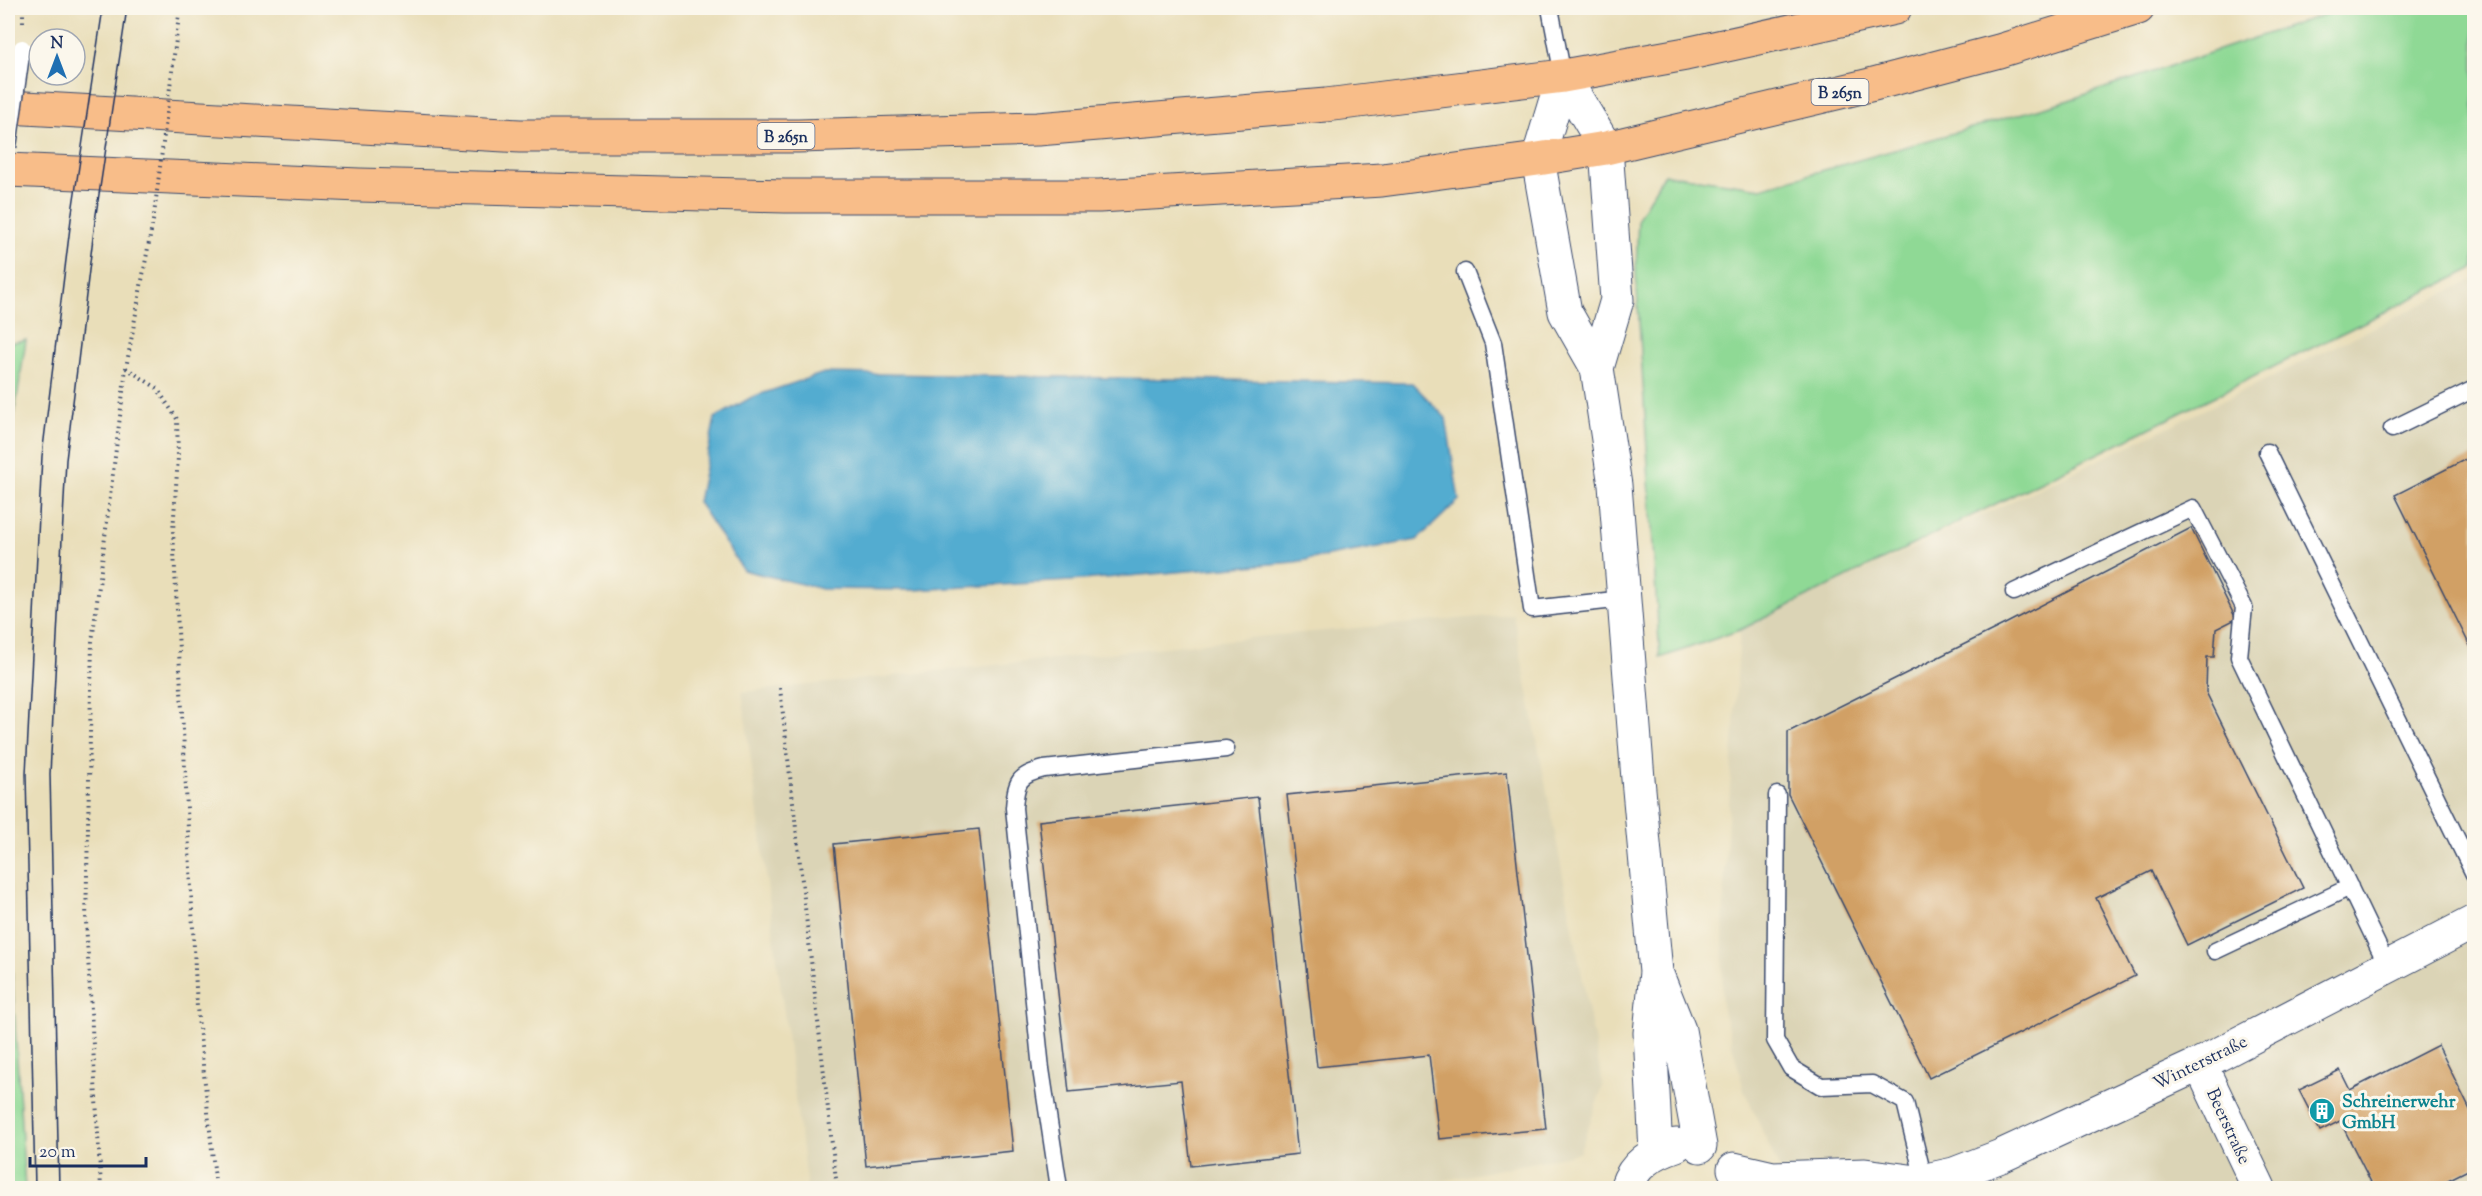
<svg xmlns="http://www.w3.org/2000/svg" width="2482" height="1196" viewBox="0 0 2482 1196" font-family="'Sorts Mill Goudy',serif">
	<rect width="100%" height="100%" fill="#fbf7ec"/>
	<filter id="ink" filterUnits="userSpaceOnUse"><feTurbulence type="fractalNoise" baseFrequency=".0167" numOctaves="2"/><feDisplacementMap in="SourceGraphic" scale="12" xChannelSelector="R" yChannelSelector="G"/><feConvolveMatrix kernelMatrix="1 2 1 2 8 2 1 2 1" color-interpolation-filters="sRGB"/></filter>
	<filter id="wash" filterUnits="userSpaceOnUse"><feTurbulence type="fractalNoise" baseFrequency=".008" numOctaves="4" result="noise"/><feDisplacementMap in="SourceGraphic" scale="24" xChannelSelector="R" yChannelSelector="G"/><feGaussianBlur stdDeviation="1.35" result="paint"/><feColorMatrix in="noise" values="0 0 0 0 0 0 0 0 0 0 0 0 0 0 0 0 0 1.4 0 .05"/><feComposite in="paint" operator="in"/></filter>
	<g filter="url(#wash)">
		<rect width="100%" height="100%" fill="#e9deb9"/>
		<!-- built -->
		<path fill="#dbd4b6" d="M 2474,279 L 2474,1188 L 1788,1188 L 1744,1090 L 1722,1006 L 1724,885 L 1740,630 L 2183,420 Z
			M 1513,614 L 1603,1086 L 1579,1153 L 1407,1188 L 807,1188 L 742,692 L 1268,636 Z"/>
		<!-- green -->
		<path fill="#8fd995" stroke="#55847a" stroke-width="1.5" d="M 2344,8 L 2474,8 L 2474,268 L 1740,630 L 1660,658 L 1636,272 L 1638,218 L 1664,174 L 1761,188 L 2066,101 Z
			M 26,340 L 8,456 L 8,343 Z
			M 8,911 L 25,1188 L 8,1188 Z"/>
		<!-- water -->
		<path fill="#52acd0" stroke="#366e97" stroke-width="1.5" d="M 824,373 L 1412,383 L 1446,418 L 1459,500 L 1417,540 L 1295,562 L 1070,581 L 914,590 L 822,589 L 743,570 L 698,502 L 715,418 L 752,397 Z"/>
		<g id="blocks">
			<!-- building -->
			<path fill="#d1a065" d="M 2474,455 L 2474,654 L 2395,495 Z
				M 2191,528 L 2236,619 L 2216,629 L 2214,657 L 2207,657 L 2206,692 L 2303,888 L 2187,945 L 2151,871 L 2096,898 L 2135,976 L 1929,1078 L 1788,794 L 1788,732 L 2005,624 Z
				M 1507,772 L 1546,1129 L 1439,1139 L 1429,1055 L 1317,1067 L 1287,795 Z
				M 1258,797 L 1298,1154 L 1191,1166 L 1181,1081 L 1069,1092 L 1039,821 Z
				M 979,829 L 1013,1151 L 866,1166 L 834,844 Z
				M 2438,1045 L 2474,1118 L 2474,1167 L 2432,1188 L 2374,1188 L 2340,1121 L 2320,1131 L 2299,1090 L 2340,1070 L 2350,1090 Z"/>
		</g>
	</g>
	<g filter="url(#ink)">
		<use href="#blocks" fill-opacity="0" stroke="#3a496c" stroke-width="1.5"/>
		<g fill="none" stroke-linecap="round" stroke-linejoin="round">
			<!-- lane casing -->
			<g stroke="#3a496c" stroke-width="19">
				<path id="lane" d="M 1550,8 L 1563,76
					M 1465,272 L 1493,343 L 1532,609 L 1624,599
					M 2392,429 L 2474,389
					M 2267,452 L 2474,874
					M 2014,592 L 2193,508 L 2244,607 L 2239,657 L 2388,967
					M 1777,795 L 1775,1040 L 1791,1068 L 1821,1086 L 1872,1084 L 1905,1102 L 1924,1180
					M 2215,951 L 2350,887
					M 1059,1188 L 1041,1069 L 1014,808 C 1016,782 1018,775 1044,769 L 1226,749"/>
			</g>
			<!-- street casing -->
			<g stroke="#3a496c" stroke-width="35">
				<path id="street" d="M 1563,76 L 1538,159 L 1565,312 L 1597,368 L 1615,485 L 1638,779 L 1656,972 L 1650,1033 L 1656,1152
					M 1563,76 L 1606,148 L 1617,300 L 1597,368
					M 1658,977 L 1679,1030 L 1700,1146
					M 2200,1064 L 2259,1188
					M 1734,1169 L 1773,1178 L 1865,1175 L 1917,1182
					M 1626,1188 C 1634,1164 1652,1153 1676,1145
					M 1902,1188 L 1917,1182 L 1954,1174 L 2001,1156 L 2200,1064 L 2474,922"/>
			</g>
			<!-- primary casing -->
			<g stroke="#3a496c" stroke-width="35">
				<path id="primary" d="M 8,107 L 520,136 L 798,136 L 1038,129 L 1326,105 L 1563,76 L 1686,54 L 1895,8
					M 8,170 L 359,185 L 785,196 L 1099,196 L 1382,180 L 1538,159 L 1606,148 L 1870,85 L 1999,51 L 2138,8"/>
			</g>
			<!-- path -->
			<path stroke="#3a496c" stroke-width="4" stroke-dasharray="1.5 4.5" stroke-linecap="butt" d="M 23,22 L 23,8
				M 174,55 L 180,8
				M 126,368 L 157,388 L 177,419 L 178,457 L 173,531 L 197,1008 L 216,1188
				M 780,688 L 837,1188
				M 101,1188 L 86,921 L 92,642 L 126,368 L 154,215"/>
			<!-- lane -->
			<use href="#lane" stroke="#fff" stroke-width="16"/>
			<!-- street -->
			<use href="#street" stroke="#fff" stroke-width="33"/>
			<!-- primary -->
			<use href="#primary" stroke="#f8bd89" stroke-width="33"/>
			<!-- tram -->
			<path stroke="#1b2f5e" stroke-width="1.5" d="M 35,1188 L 26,774 L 42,456 L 71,219 L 103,8
				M 59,1188 L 50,774 L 66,460 L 95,221 L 127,8"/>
			<!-- lane-bridge casing -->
			<g stroke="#3a496c" stroke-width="19" stroke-linecap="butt">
				<path id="lane-bridge" d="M 8,147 L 22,48"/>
			</g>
			<!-- path-bridge -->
			<path stroke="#3a496c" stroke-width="4" stroke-dasharray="1.5 4.5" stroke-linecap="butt" d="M 154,215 L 174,55"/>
			<!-- lane-bridge -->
			<use href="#lane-bridge" stroke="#fff" stroke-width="16"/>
		</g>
	</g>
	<!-- icons -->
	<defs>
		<g id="building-disc" transform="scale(1.35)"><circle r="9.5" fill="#0f9aa8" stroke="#fbf7ec"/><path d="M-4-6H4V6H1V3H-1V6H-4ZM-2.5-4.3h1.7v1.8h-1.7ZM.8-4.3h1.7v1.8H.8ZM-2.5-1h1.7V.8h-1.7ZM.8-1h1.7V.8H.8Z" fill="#fff"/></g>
	</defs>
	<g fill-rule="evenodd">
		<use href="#building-disc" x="2322" y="1111"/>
	</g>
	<g text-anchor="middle" stroke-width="6" stroke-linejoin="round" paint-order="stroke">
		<!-- shield labels -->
		<g fill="#fbf7ec" stroke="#5e6b89" stroke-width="1.5">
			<rect x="1811.5" y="79" width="57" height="26" rx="4.5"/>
			<rect x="757.5" y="123" width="57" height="26" rx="4.5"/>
		</g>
		<g font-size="16" font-weight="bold" fill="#1b2f5e">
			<text x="1840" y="98">B 265n</text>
			<text x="786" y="142">B 265n</text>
		</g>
		<!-- street labels -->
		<g font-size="18" fill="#1b2f5e" stroke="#fbf7ec">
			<text transform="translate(2200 1062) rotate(-26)" y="6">Winterstraße</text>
			<text transform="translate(2229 1126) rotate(65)" y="6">Beerstraße</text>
		</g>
		<!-- culture labels -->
		<g font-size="18" font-weight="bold" fill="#0d838f" stroke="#fbf7ec" text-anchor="start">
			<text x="2342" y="1107">Schreinerwehr<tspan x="2342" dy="21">GmbH</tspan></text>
		</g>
	</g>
	<!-- margin -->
	<rect width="2482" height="1196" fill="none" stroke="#fbf7ec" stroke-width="30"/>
	<!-- north arrow -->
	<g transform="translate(57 57)"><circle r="28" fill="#fbf7ec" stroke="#a1a7b3" stroke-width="1.5"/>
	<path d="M0-4.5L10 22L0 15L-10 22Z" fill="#1f6fb2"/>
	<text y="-9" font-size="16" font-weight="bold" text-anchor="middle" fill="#1b2f5e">N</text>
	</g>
	<!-- scale -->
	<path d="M30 1157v9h116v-9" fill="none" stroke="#1b2f5e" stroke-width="3"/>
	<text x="39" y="1157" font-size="18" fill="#1b2f5e" stroke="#fbf7ec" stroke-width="4.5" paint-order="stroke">20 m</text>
</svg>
